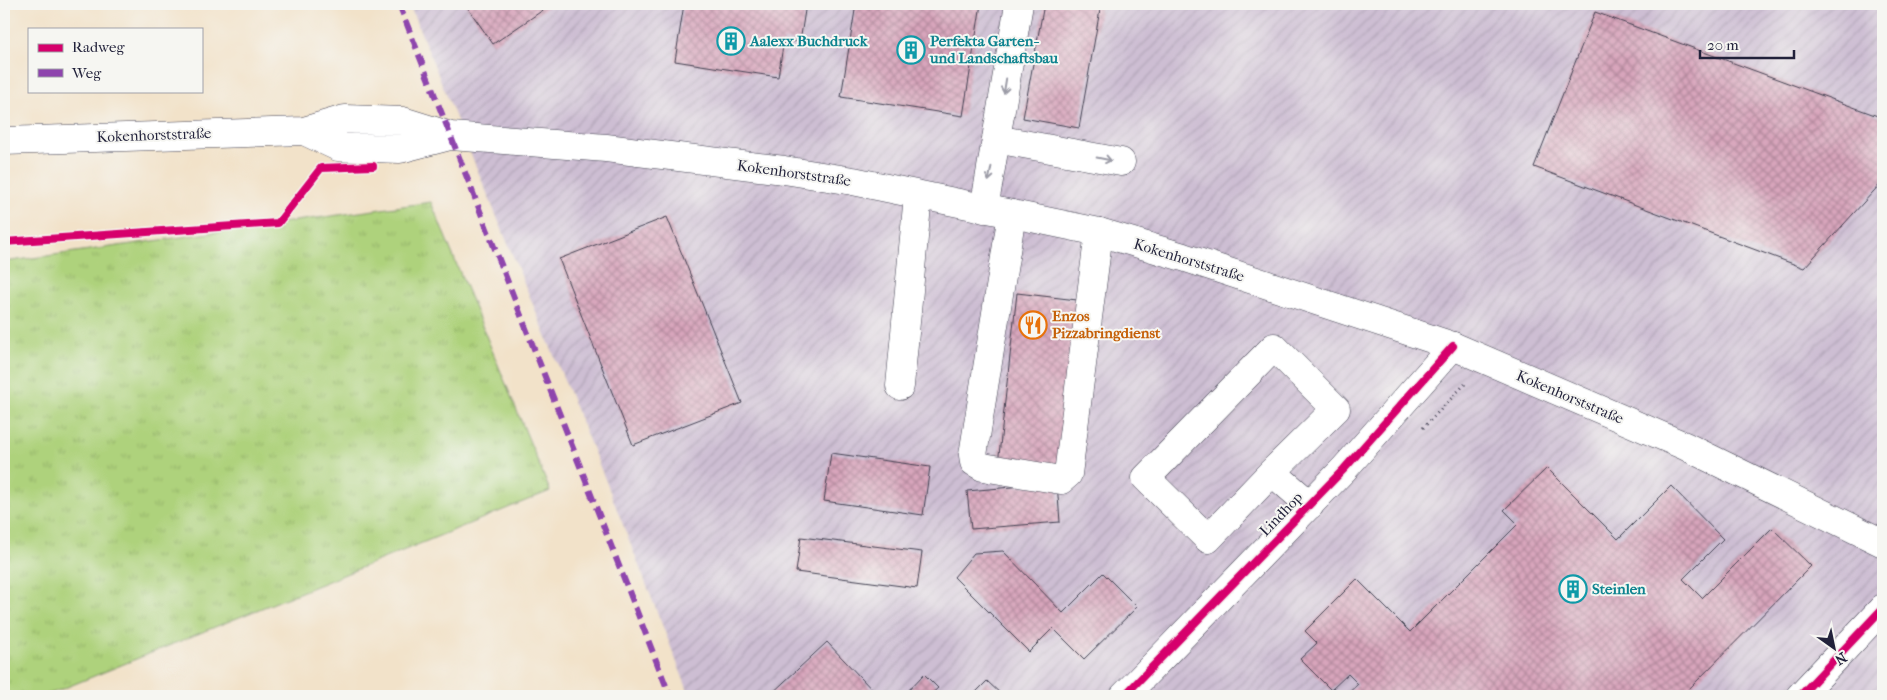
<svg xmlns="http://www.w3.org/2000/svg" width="1887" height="700" viewBox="0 0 1887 700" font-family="'IM FELL French Canon',serif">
	<defs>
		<pattern id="industrial-furrows" width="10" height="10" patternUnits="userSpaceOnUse" patternTransform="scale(1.25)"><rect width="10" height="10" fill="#cdbed3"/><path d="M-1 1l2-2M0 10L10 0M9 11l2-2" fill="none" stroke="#b0a3b6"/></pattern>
		<pattern id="grass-tufts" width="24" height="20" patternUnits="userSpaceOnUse" patternTransform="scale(1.25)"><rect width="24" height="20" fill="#aed27b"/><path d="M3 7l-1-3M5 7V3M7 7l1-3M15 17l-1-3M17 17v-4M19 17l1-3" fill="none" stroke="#95b46b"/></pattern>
		<pattern id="building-cross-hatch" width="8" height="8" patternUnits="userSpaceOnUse" patternTransform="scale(1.25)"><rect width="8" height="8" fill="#d8a5bc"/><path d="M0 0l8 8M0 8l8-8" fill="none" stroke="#af869a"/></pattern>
	</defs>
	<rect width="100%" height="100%" fill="#f6f6f2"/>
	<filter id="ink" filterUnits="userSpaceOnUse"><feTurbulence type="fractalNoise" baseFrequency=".02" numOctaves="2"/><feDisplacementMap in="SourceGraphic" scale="10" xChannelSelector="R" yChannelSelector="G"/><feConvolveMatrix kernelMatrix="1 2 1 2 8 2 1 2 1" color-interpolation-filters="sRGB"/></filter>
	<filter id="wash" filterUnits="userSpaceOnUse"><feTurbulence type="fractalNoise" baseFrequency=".0096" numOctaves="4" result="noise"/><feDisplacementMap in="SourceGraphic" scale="20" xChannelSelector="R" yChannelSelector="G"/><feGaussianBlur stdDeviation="1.12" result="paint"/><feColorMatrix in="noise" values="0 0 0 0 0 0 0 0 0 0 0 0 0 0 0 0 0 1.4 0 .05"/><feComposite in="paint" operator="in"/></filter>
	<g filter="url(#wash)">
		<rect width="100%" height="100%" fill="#f2e2c9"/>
		<!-- industrial -->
		<path fill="url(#industrial-furrows)" d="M 409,4 L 1883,4 L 1883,696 L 690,696 L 607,484 Z"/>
		<!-- grass -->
		<path fill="url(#grass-tufts)" stroke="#687a5b" d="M 431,202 L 550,491 L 45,696 L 4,696 L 4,262 Z"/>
		<g id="blocks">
			<!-- building -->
			<path fill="url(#building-cross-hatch)" d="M 465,4 L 552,4 L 493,44 Z
				M 684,4 L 806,4 L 800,42 L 784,40 L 778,77 L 675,61 Z
				M 856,4 L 981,4 L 963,116 L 841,97 Z
				M 1044,4 L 1101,4 L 1079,128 L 1023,118 Z
				M 1595,12 L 1883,118 L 1883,181 L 1804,268 L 1534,167 Z
				M 667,217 L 742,403 L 633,445 L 559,259 Z
				M 1017,293 L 1077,300 L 1058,471 L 998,464 Z
				M 831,453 L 930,467 L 923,515 L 824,501 Z
				M 1547,468 L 1618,539 L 1671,486 L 1723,539 L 1683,579 L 1702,598 L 1772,528 L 1811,566 L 1682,696 L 1345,696 L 1358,684 L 1348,674 L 1331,690 L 1300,659 L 1317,643 L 1305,631 L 1357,579 L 1410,632 L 1518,524 L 1504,510 Z
				M 1057,483 L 1060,522 L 971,529 L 967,491 Z
				M 801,537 L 922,552 L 917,588 L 796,572 Z
				M 1003,551 L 1063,613 L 1103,573 L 1137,607 L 1084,659 L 1053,628 L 1029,652 L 954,577 L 974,553 Z
				M 827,642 L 878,696 L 769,696 Z
				M 924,674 L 938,688 L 929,696 L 910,696 L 906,693 Z
				M 987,681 L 1003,696 L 972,696 Z"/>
		</g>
	</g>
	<g filter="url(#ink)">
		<use href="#blocks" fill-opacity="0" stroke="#413f50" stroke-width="1"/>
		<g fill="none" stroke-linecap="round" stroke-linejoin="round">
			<!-- minor casing -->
			<g stroke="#413f50" stroke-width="29">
				<path id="minor" d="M 1019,4 L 996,139 L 1121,162
					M 984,209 L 996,139
					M 1012,214 L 973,455 L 974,462 L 983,467 L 1061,480 L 1068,474 L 1099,232
					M 900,386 L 918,195
					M 1272,472 L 1208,539 L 1146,478 L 1274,347 L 1336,409 L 1272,472 L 1310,505
					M 1124,696 L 1344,469 L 1453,346
					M 1800,696 L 1883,608"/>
			</g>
			<!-- major casing -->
			<g stroke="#413f50" stroke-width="29">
				<path id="major" d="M 304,131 L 338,147 L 400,149 L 450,136
					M 4,141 L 304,131 L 345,119 L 403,121 L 451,136 L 606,148 L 784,170 L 853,181 L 1099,232 L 1183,257 L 1453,346 L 1685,446 L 1883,543"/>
			</g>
			<!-- path -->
			<path stroke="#413f50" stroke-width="3" stroke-dasharray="1 4" stroke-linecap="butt" d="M 1423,428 L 1465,384"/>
			<!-- minor -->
			<use href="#minor" stroke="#fff" stroke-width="28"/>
			<!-- major -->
			<use href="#major" stroke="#fff" stroke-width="28"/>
			<!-- quiet -->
			<path stroke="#8e44ad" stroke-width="6" stroke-dasharray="12 6" stroke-linecap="butt" d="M 399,4 L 670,696"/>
			<!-- cycleway casing -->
			<g stroke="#f6f6f2" stroke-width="11">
				<path id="cycleway" d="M 4,242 L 278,223 L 321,168 L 373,166
					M 1124,696 L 1344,469 L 1453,346
					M 1800,696 L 1883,608"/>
			</g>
			<!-- cycleway -->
			<use href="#cycleway" stroke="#d6006c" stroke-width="8"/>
		</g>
		<!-- one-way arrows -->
		<defs><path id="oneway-shaft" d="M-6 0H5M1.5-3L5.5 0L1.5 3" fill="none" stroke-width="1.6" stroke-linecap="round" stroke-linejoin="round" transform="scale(1.25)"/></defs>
		<g stroke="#9c9ca7">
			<use href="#oneway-shaft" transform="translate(1005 86) rotate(99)"/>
			<use href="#oneway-shaft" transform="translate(1104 159) rotate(11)"/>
			<use href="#oneway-shaft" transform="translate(990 174) rotate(101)"/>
		</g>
	</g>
	<!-- icons -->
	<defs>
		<g id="building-ring" transform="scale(1.4375)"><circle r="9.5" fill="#f6f6f2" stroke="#0f9aa8" stroke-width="1.5"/><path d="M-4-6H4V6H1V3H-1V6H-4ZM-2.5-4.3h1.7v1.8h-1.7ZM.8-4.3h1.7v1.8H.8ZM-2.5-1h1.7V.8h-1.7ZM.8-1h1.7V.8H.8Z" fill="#0f9aa8"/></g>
		<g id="restaurant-ring" transform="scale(1.4375)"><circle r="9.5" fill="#f6f6f2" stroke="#e8710a" stroke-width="1.5"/><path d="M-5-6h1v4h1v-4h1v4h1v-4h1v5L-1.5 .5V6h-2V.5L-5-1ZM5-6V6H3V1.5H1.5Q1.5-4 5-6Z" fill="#e8710a"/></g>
	</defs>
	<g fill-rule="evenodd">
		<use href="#building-ring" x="731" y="41"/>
		<use href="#building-ring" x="911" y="50"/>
		<use href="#restaurant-ring" x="1033" y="325"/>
		<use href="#building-ring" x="1573" y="589"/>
	</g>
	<g text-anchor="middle" stroke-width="4" stroke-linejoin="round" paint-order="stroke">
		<!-- culture labels -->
		<g font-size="15" font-weight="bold" fill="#0d838f" stroke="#f6f6f2" text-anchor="start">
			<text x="750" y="46">Aalexx Buchdruck</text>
			<text x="930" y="46">Perfekta Garten-<tspan x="930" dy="17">und Landschaftsbau</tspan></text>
			<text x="1592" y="594">Steinlen</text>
		</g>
		<!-- street labels -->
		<g font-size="15" fill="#22223b" stroke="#f6f6f2">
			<text transform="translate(154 135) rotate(-2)" y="5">Kokenhorststraße</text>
			<text transform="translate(794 173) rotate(8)" y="5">Kokenhorststraße</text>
			<text transform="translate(1189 260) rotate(17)" y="5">Kokenhorststraße</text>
			<text transform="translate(1570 397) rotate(23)" y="5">Kokenhorststraße</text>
			<text transform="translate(1281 514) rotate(-46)" y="5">Lindhop</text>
		</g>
		<!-- food labels -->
		<g font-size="15" font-weight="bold" fill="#c56008" stroke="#f6f6f2" text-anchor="start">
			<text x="1052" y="321">Enzos<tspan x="1052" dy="17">Pizzabringdienst</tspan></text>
		</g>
	</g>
	<!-- margin -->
	<rect width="1887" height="700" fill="none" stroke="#f6f6f2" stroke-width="20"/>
	<!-- legend -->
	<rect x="28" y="28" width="175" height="65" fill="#f6f6f2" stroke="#a1a1a9"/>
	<rect x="38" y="44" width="25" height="8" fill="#d6006c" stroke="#a1a1a9"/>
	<text x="72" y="52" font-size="15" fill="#22223b">Radweg</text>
	<rect x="38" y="69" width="25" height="8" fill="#8e44ad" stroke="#a1a1a9"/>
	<text x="72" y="78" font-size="15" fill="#22223b">Weg</text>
	<!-- north arrow -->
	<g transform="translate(1834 648) rotate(147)" stroke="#f6f6f2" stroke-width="4" paint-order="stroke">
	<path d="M0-4L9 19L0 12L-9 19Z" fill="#22223b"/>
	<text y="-8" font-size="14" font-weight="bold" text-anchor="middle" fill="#22223b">N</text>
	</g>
	<!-- scale -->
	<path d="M1700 50v8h94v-8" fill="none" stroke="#22223b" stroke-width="2.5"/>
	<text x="1707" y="50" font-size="15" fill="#22223b" stroke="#f6f6f2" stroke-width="4" paint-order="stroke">20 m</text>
</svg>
